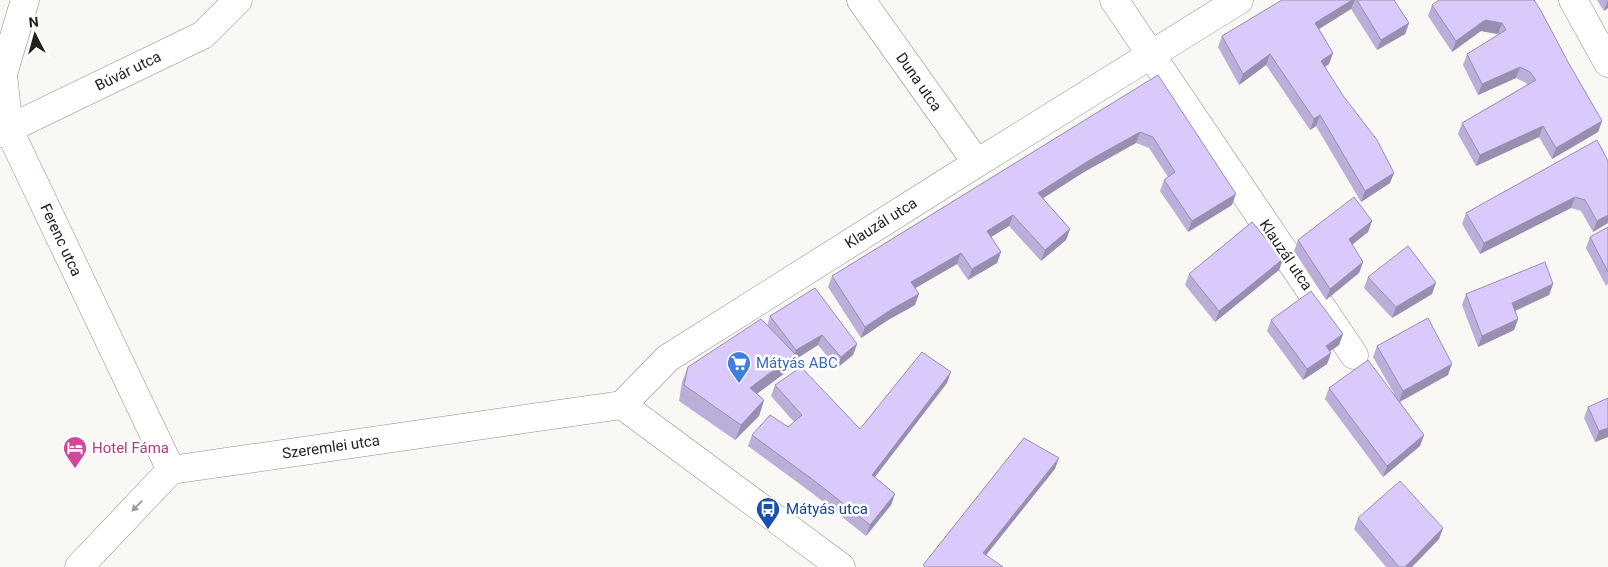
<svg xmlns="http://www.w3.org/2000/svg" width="1608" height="567" viewBox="0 0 1608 567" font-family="Roboto,sans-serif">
	<rect width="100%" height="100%" fill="#faf8f5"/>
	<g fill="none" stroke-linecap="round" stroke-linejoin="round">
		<!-- minor casing -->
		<g stroke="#908e8b" stroke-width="29">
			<path id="minor" d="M 25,0 L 3,74 L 9,130 L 171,470
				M 861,0 L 977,163
				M 1114,0 L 1354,355
				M 1573,0 L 1608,63
				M 0,133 L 203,35 L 238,0
				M 622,405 L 668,358 L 977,163 L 1239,0
				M 622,405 L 841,567
				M 79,567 L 171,470 L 622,405"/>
		</g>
		<!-- minor -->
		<use href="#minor" stroke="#fff" stroke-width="28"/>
	</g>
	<!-- wall -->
	<path fill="#bbaed8" d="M 1282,0 L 1394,0 L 1409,23 L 1405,34 L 1377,50 L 1351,9 L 1319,29 L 1333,53 L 1329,64 L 1325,67 L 1390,183 L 1361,202 L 1316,126 L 1310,130 L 1266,65 L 1239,85 L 1218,47 L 1222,36 Z
		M 1534,0 L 1568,62 L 1602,121 L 1598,132 L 1552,159 L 1539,137 L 1476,166 L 1458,134 L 1462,123 L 1527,85 L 1526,83 L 1516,78 L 1478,95 L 1463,65 L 1467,54 L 1499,34 L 1498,34 L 1481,31 L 1452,52 L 1428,16 L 1432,5 Z
		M 1597,0 L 1608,0 L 1608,8 L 1604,11 Z
		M 1158,75 L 1232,205 L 1188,232 L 1160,191 L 1164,180 L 1168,177 L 1149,148 L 1136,143 L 1084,172 L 1043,198 L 1070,229 L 1066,240 L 1041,261 L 1009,226 L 991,237 L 1001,252 L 997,263 L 968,280 L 957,264 L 915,288 L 915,305 L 888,320 L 861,338 L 828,287 L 832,276 Z
		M 1608,161 L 1608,223 L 1593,232 L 1581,211 L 1571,208 L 1480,254 L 1462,224 L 1466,213 Z
		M 1372,221 L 1368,232 L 1352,245 L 1363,262 L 1359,273 L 1326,300 L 1294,251 L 1298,240 Z
		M 1608,227 L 1608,284 L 1606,286 L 1586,248 L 1590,237 Z
		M 1283,259 L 1279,270 L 1215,322 L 1185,285 L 1189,274 Z
		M 1368,277 L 1432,294 L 1392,318 L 1364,288 Z
		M 1553,284 L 1549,295 L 1515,311 L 1518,319 L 1514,330 L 1478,347 L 1462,305 L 1466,294 Z
		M 770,316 L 857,344 L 853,355 L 837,368 L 818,345 L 793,361 L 789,370 L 757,394 L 764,400 L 759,416 L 735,440 L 679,401 L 682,382 L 688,367 L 767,326 Z
		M 1271,320 L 1343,334 L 1339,345 L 1330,351 L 1331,353 L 1327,364 L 1303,380 L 1267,331 Z
		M 1377,346 L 1448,375 L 1400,402 L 1424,435 L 1420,446 L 1383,477 L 1325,399 L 1329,388 L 1396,397 L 1373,357 Z
		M 947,383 L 875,477 L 895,494 L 891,505 L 866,536 L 812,493 L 748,446 L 752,435 L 788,427 L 794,422 L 771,396 L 775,385 L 860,429 Z
		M 1588,407 L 1608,437 L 1595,442 L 1584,418 Z
		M 1358,518 L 1443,528 L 1439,539 L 1412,567 L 1386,567 L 1354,529 Z"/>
	<!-- shaded-wall -->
	<path fill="#998db0" d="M 1352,0 L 1355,0 L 1351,9 L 1311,34 L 1315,23 Z
		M 1608,0 L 1608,8 L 1604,11 Z
		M 1485,20 L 1502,23 L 1498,34 L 1481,31 L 1452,52 L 1456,41 Z
		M 1409,23 L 1405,34 L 1377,50 L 1381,40 Z
		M 1333,53 L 1329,64 L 1317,72 L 1321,61 Z
		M 1270,54 L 1266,65 L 1239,85 L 1243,74 Z
		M 1520,67 L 1516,78 L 1478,95 L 1482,84 Z
		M 1320,115 L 1316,126 L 1310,130 L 1314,119 Z
		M 1602,121 L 1598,132 L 1552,159 L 1556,148 Z
		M 1543,126 L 1539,137 L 1476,166 L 1480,155 Z
		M 1140,132 L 1136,143 L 1084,172 L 1034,204 L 1038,193 L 1088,161 Z
		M 1394,173 L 1390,183 L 1361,202 L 1365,191 Z
		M 1236,194 L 1232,205 L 1188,232 L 1192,221 Z
		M 1575,197 L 1571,208 L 1480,254 L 1484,243 Z
		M 1013,215 L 1009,226 L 983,242 L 987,231 Z
		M 1608,215 L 1608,223 L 1593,232 L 1597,221 Z
		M 1372,221 L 1368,232 L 1345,250 L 1349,239 Z
		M 1070,229 L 1066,240 L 1041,261 L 1045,250 Z
		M 1001,252 L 997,263 L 968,280 L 972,269 Z
		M 961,253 L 957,264 L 907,293 L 911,282 Z
		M 1283,259 L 1279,270 L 1215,322 L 1219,311 Z
		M 1363,262 L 1359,273 L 1326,300 L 1330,289 Z
		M 1436,283 L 1432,294 L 1392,318 L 1396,307 Z
		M 1553,284 L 1549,295 L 1508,314 L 1512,303 Z
		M 919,294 L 915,305 L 888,320 L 861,338 L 865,327 L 892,309 Z
		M 1518,319 L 1514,330 L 1478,347 L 1482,336 Z
		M 1343,334 L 1339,345 L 1322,357 L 1326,346 Z
		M 822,335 L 818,345 L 793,361 L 789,370 L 744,403 L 750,388 L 794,355 L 796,350 Z
		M 857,344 L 853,355 L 837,368 L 841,357 Z
		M 1331,353 L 1327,364 L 1303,380 L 1307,369 Z
		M 1452,364 L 1448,375 L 1399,402 L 1403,391 Z
		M 951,372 L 947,383 L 868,486 L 872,475 Z
		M 764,400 L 759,416 L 735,440 L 741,425 Z
		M 1608,428 L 1608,437 L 1595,442 L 1599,431 Z
		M 1424,435 L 1420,446 L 1383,477 L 1387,466 Z
		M 1059,458 L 1055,469 L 979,564 L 983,553 Z
		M 895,494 L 891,505 L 866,536 L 870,525 Z
		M 1443,528 L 1439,539 L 1412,567 L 1405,567 Z"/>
	<!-- building -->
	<path fill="#dacafb" stroke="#998db0" d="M 1282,0 L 1352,0 L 1315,23 L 1333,53 L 1321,61 L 1344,97 L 1377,140 L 1394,173 L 1365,191 L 1320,115 L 1314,119 L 1270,54 L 1243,74 L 1222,36 Z
		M 1357,0 L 1394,0 L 1409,23 L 1381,40 Z
		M 1439,0 L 1534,0 L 1541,11 L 1568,62 L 1602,121 L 1556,148 L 1543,126 L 1480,155 L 1462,123 L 1536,80 L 1530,72 L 1520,67 L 1482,84 L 1467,54 L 1506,30 L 1502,23 L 1485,20 L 1456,41 L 1432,5 Z
		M 1158,75 L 1236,194 L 1192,221 L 1164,180 L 1175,172 L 1153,137 L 1140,132 L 1088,161 L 1038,193 L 1070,229 L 1045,250 L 1013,215 L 987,231 L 1001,252 L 972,269 L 961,253 L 911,282 L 919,294 L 892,309 L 865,327 L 832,276 Z
		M 1597,140 L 1608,161 L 1608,215 L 1597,221 L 1585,200 L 1575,197 L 1484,243 L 1466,213 Z
		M 1354,197 L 1372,221 L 1349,239 L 1363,262 L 1330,289 L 1298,240 Z
		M 1252,222 L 1283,259 L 1219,311 L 1189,274 Z
		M 1608,227 L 1608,272 L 1590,237 Z
		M 1408,246 L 1436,283 L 1396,307 L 1368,277 Z
		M 1545,262 L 1553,284 L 1512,303 L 1518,319 L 1482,336 L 1466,294 Z
		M 815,288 L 857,344 L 841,357 L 822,335 L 796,350 L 770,316 Z
		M 1311,291 L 1343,334 L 1326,346 L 1331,353 L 1307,369 L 1271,320 Z
		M 1428,318 L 1452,364 L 1403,391 L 1377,346 Z
		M 761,319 L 795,354 L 750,388 L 764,400 L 741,425 L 684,385 L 688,367 Z
		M 922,352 L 951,372 L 872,475 L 895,494 L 870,525 L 816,482 L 752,435 L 770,415 L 788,427 L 802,415 L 775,385 L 801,367 L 860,429 Z
		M 1368,360 L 1424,435 L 1387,466 L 1329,388 Z
		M 1608,398 L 1608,428 L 1599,431 L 1588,407 Z
		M 1024,438 L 1059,458 L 983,553 L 1003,567 L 925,567 L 923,565 Z
		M 1400,481 L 1443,528 L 1405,567 L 1399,567 L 1358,518 Z"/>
	<!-- one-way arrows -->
	<defs><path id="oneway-solid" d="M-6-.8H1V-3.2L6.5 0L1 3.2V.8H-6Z" transform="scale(1.25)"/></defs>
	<use fill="#9c9c9c" href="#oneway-solid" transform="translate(137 506) rotate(134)"/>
	<!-- icons -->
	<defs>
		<g id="supermarket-pin" transform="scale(1.25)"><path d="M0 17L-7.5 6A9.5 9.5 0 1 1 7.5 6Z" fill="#3f7fe0" stroke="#fff"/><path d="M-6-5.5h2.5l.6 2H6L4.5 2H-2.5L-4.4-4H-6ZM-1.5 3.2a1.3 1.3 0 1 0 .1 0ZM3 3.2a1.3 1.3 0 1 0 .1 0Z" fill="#fff"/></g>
		<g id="hotel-pin" transform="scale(1.25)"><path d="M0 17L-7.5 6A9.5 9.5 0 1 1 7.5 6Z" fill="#d1479c" stroke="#fff"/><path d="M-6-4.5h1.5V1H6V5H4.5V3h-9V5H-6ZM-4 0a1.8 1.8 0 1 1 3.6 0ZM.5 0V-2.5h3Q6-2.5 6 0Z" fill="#fff"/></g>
		<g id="bus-pin" transform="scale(1.25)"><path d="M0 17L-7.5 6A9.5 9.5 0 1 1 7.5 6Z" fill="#1a4fb4" stroke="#fff"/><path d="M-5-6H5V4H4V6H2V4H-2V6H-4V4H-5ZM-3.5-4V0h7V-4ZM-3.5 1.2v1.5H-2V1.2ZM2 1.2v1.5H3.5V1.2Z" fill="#fff"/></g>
	</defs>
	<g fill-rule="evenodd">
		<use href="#supermarket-pin" x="739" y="363"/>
		<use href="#hotel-pin" x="75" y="448"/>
		<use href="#bus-pin" x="768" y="509"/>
	</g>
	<g text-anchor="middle" stroke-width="5" stroke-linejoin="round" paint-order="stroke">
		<!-- street labels -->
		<g font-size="15" fill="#232322" stroke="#fff">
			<text transform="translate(128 71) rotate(-26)" y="5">Búvár utca</text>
			<text transform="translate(919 82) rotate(55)" y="5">Duna utca</text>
			<text transform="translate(881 223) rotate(-32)" y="5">Klauzál utca</text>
			<text transform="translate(61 240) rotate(65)" y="5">Ferenc utca</text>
			<text transform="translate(1286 255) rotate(56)" y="5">Klauzál utca</text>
			<text transform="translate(331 447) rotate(-8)" y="5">Szeremlei utca</text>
		</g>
		<!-- shop labels -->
		<g font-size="15" fill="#366cbe" stroke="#fff" text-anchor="start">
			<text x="756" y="368">Mátyás ABC</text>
		</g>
		<!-- hotel labels -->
		<g font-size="15" fill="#b23c85" stroke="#fff" text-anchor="start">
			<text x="92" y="453">Hotel Fáma</text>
		</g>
		<!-- transit labels -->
		<g font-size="15" fill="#164399" stroke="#fff" text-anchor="start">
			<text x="786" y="514">Mátyás utca</text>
		</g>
	</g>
	<!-- north arrow -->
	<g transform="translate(35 35) rotate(354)" stroke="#ffffff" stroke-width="4" paint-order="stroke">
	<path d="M0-4L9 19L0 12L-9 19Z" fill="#232322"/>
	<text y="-8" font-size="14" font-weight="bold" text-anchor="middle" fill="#232322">N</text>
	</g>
</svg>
